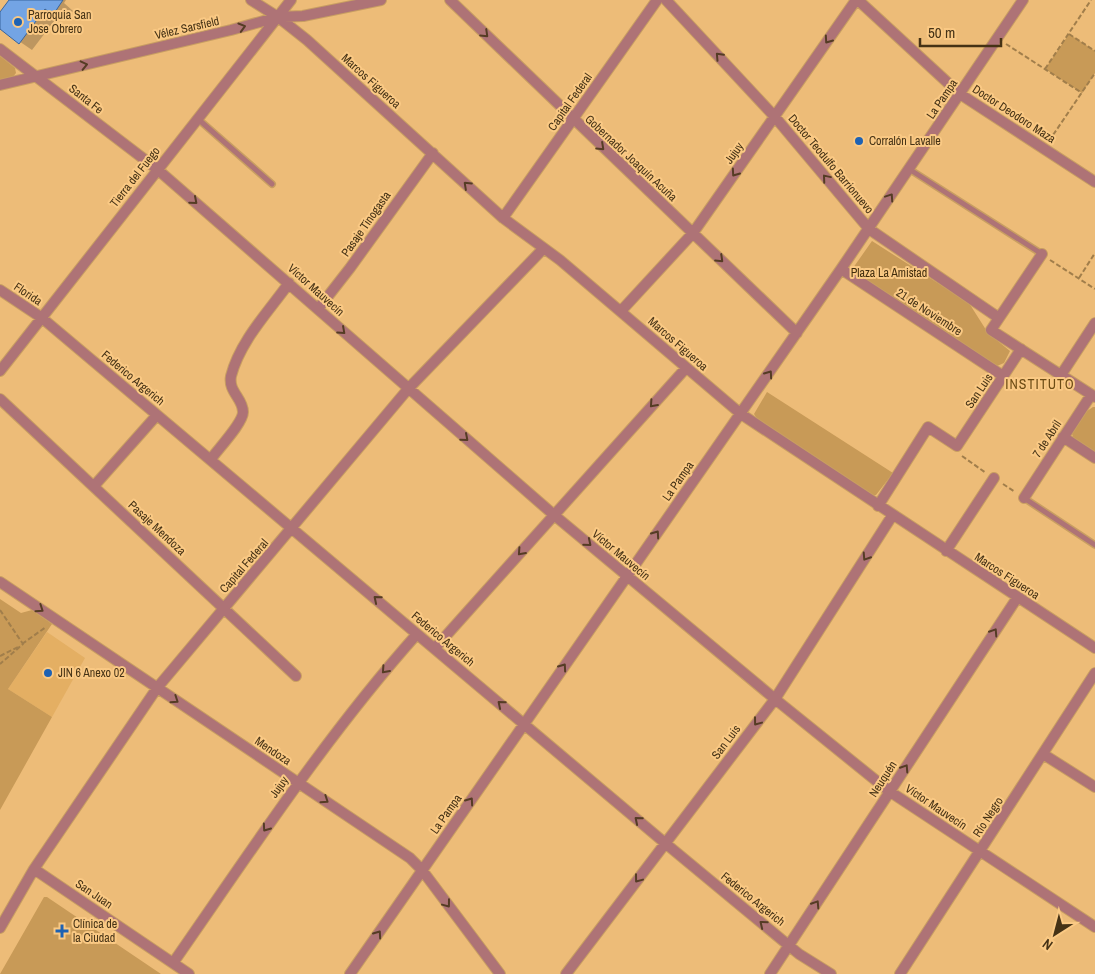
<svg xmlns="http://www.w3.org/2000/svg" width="1095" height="974" viewBox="0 0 1095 974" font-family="'Archivo Narrow',sans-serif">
	<rect width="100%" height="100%" fill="#edbc78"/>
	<!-- built -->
	<path fill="#e4af63" d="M 47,632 L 85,658 L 52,717 L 8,689 Z"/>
	<!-- green -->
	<path fill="#c89a57" d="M 1069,34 L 1095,51 L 1095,73 L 1082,93 L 1045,69 Z
		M 0,56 L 15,68 L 16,73 L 12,78 L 0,81 Z
		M 872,241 L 969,303 L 988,333 L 1010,351 L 1004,363 L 997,366 L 857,275 L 853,268 Z
		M 767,392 L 893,473 L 876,495 L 870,495 L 758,420 L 754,414 Z
		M 1093,407 L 1095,407 L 1095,453 L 1074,440 L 1072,434 L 1087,411 Z
		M 0,599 L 21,613 L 32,610 L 52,624 L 8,689 L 52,717 L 0,810 Z
		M 44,897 L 47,897 L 161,974 L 0,974 Z"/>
	<!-- shadow -->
	<path fill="#0003" d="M 11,0 L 66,0 L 64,3 L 73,11 L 66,21 L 58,16 L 32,50 L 0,28 L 0,14 Z"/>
	<!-- building -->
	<path fill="#73a4e4" stroke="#38649d" d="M 9,0 L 63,0 L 53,15 L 45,9 L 19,44 L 0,29 L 0,12 Z"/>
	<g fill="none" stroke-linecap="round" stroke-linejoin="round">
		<!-- service casing -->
		<g stroke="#c89e62" stroke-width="8">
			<path id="service" d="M 198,119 L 272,184
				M 909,169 L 1042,254
				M 1024,498 L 1095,545"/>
		</g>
		<!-- minor casing -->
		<g stroke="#c89e62" stroke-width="12">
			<path id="minor" d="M 251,0 L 278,17 L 307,40 L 503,218 L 560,260 L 741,414 L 1095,648
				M 450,0 L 797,333
				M 666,0 L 775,117 L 869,229 L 999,318
				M 858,0 L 960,94 L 1095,182
				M 0,49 L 157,169 L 554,515 L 775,699 L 889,791 L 1095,927
				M 0,85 L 231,30 L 278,17 L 303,16 L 381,0
				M 503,218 L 657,0
				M 1042,254 L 991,330 L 1095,397
				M 841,269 L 1003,376
				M 0,290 L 42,318 L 665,843 L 799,954 L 831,974
				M 318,309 L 350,268 L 433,153
				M 621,311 L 693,233 L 856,0
				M 0,371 L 291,0
				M 1061,375 L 1095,323
				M 0,399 L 296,676
				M 1063,437 L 1095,458
				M 211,459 C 218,449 243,423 243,412 C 243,398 228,392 231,376 C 240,341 269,311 289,283
				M 94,486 L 157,415
				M 1024,498 L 1091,395
				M 878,506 L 928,427 L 957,446 L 1021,349
				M 946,551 L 994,478
				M 0,582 L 410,858 L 422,870 L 500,974
				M 435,648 L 686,368
				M 1043,754 L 1095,787
				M 34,869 L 189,974
				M 0,928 L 34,869 L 157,688 L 408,389 L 543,249
				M 173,963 C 251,851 326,736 417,634
				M 350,974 L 841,269 L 1023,0
				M 566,974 L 775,699 L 892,516
				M 770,974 L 1017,598
				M 900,974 L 1095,673"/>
		</g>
		<!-- path -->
		<path stroke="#a17e4b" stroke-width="2" stroke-dasharray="5 2.5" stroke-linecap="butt" d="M 1069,34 L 1095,51
			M 1006,44 L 1082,93
			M 1045,69 L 1091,0
			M 1049,141 L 1095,73
			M 1050,260 L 1095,289
			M 1079,278 L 1095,253
			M 962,456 L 986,473
			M 1003,484 L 1015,492
			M 0,610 L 23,644 L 0,664
			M 22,644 L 46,627
			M 0,656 L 18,647"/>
		<!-- service -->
		<use href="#service" stroke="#ae7376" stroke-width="5"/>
		<!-- minor -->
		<use href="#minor" stroke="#ae7376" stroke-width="10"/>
	</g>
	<!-- one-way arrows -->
	<defs><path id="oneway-chevron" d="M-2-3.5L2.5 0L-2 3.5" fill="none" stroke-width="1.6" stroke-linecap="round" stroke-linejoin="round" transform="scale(1.25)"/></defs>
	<g stroke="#553c24">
		<use href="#oneway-chevron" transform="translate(242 27) rotate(-16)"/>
		<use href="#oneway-chevron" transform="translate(485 34) rotate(44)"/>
		<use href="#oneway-chevron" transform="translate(828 40) rotate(125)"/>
		<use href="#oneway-chevron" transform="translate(719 56) rotate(-133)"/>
		<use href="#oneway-chevron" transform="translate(84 65) rotate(-13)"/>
		<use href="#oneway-chevron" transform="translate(601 147) rotate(43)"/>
		<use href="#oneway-chevron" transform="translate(735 173) rotate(125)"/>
		<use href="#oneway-chevron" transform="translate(826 178) rotate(-130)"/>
		<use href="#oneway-chevron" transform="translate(467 185) rotate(-137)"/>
		<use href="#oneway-chevron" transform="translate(890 197) rotate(-56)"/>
		<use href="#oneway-chevron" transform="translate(194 201) rotate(41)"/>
		<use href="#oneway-chevron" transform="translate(720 259) rotate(44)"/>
		<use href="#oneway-chevron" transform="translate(342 331) rotate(42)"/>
		<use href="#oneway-chevron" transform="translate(769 374) rotate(-55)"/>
		<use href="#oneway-chevron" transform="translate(653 404) rotate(132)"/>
		<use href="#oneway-chevron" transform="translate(465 438) rotate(41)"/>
		<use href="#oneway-chevron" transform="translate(656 534) rotate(-55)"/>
		<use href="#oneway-chevron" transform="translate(588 543) rotate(40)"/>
		<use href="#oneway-chevron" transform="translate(521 552) rotate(132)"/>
		<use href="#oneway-chevron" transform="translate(866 557) rotate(123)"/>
		<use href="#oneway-chevron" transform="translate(377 599) rotate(-140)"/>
		<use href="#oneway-chevron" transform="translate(40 609) rotate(34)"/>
		<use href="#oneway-chevron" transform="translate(994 632) rotate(-57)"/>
		<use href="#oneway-chevron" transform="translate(563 667) rotate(-55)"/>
		<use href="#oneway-chevron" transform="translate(385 670) rotate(132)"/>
		<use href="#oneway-chevron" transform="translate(175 700) rotate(34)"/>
		<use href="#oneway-chevron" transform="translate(501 704) rotate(-140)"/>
		<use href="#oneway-chevron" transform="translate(757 722) rotate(127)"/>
		<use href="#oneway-chevron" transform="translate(905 768) rotate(-57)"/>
		<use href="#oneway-chevron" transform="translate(325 800) rotate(34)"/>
		<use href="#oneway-chevron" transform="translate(470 801) rotate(-55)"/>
		<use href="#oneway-chevron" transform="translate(638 820) rotate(-140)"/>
		<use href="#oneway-chevron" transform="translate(266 828) rotate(125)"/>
		<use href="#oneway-chevron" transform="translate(638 879) rotate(127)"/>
		<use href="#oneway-chevron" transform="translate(447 904) rotate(53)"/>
		<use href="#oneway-chevron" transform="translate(816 904) rotate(-57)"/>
		<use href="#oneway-chevron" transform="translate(763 924) rotate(-141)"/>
		<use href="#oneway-chevron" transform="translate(378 934) rotate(-55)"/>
	</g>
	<!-- markers -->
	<g fill="#1e62b3" stroke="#fac984" stroke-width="2">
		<circle cx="18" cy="22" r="5"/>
		<circle cx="859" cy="141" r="5"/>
		<circle cx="48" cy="673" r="5"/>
		<path d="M59.5 923.5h5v5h5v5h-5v5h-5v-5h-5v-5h5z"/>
	</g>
	<g text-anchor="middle" stroke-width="4" stroke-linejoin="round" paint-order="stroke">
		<!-- poi labels -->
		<g font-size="12" fill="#453215" stroke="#fac984" text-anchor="start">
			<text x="28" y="19">Parroquia San<tspan x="28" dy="14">Jose Obrero</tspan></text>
			<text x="869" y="145">Corralón Lavalle</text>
			<text x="58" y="677">JIN 6 Anexo 02</text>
			<text x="73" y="928">Clínica de<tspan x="73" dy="14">la Ciudad</tspan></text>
		</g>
		<!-- street labels -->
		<g font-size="12" fill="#453215" stroke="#fac984">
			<text transform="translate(187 28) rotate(-13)" y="4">Vélez Sarsfield</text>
			<text transform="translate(371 81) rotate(42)" y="4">Marcos Figueroa</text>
			<text transform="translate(86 99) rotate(38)" y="4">Santa Fe</text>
			<text transform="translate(942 99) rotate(-56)" y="4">La Pampa</text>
			<text transform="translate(570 102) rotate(-55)" y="4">Capital Federal</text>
			<text transform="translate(1014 114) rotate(33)" y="4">Doctor Deodoro Maza</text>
			<text transform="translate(734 153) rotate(-55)" y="4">Jujuy</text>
			<text transform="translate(631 158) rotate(43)" y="4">Gobernador Joaquín Acuña</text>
			<text transform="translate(831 164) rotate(50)" y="4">Doctor Teodulfo Barrionuevo</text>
			<text transform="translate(135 177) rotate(-52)" y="4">Tierra del Fuego</text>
			<text transform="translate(366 224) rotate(-55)" y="4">Pasaje Tinogasta</text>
			<text transform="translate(316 290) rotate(42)" y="4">Víctor Mauvecín</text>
			<text transform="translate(28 294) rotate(34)" y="4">Florida</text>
			<text transform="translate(929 312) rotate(33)" y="4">21 de Noviembre</text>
			<text transform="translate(678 344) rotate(41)" y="4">Marcos Figueroa</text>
			<text transform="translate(133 378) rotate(40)" y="4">Federico Argerich</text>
			<text transform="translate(979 391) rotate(-56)" y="4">San Luis</text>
			<text transform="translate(1047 439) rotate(-57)" y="4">7 de Abril</text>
			<text transform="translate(678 481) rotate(-55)" y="4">La Pampa</text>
			<text transform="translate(157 528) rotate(43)" y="4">Pasaje Mendoza</text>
			<text transform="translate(621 555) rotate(40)" y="4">Víctor Mauvecín</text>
			<text transform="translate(244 566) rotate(-49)" y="4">Capital Federal</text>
			<text transform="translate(1007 576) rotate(33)" y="4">Marcos Figueroa</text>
			<text transform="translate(443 639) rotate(40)" y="4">Federico Argerich</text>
			<text transform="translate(726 742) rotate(-53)" y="4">San Luis</text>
			<text transform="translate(273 751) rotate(34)" y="4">Mendoza</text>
			<text transform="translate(883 779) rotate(-57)" y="4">Neuquén</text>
			<text transform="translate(279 787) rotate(-55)" y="4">Jujuy</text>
			<text transform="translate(936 807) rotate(34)" y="4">Víctor Mauvecín</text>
			<text transform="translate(446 814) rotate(-55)" y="4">La Pampa</text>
			<text transform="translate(988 817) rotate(-57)" y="4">Río Negro</text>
			<text transform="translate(94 894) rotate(34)" y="4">San Juan</text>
			<text transform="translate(753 899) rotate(39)" y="4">Federico Argerich</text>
		</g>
		<!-- park labels -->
		<g font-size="12" fill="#422d0d" stroke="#fac984">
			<text x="889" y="277">Plaza La Amistad</text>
		</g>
		<!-- neighbourhood labels -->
		<g font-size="14" letter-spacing="1" fill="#6c4b14" stroke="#fac984">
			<text x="1040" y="389">INSTITUTO</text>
		</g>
	</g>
	<!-- north arrow -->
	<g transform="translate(1055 934) rotate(216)" stroke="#fac984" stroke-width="4" paint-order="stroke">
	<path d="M0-4L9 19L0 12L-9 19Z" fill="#453215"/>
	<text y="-8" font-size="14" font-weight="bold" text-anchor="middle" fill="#453215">N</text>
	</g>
	<!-- scale -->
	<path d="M920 38v8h81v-8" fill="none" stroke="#453215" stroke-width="2.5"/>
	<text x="928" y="38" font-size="15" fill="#453215" stroke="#fac984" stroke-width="4" paint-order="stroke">50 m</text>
</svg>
